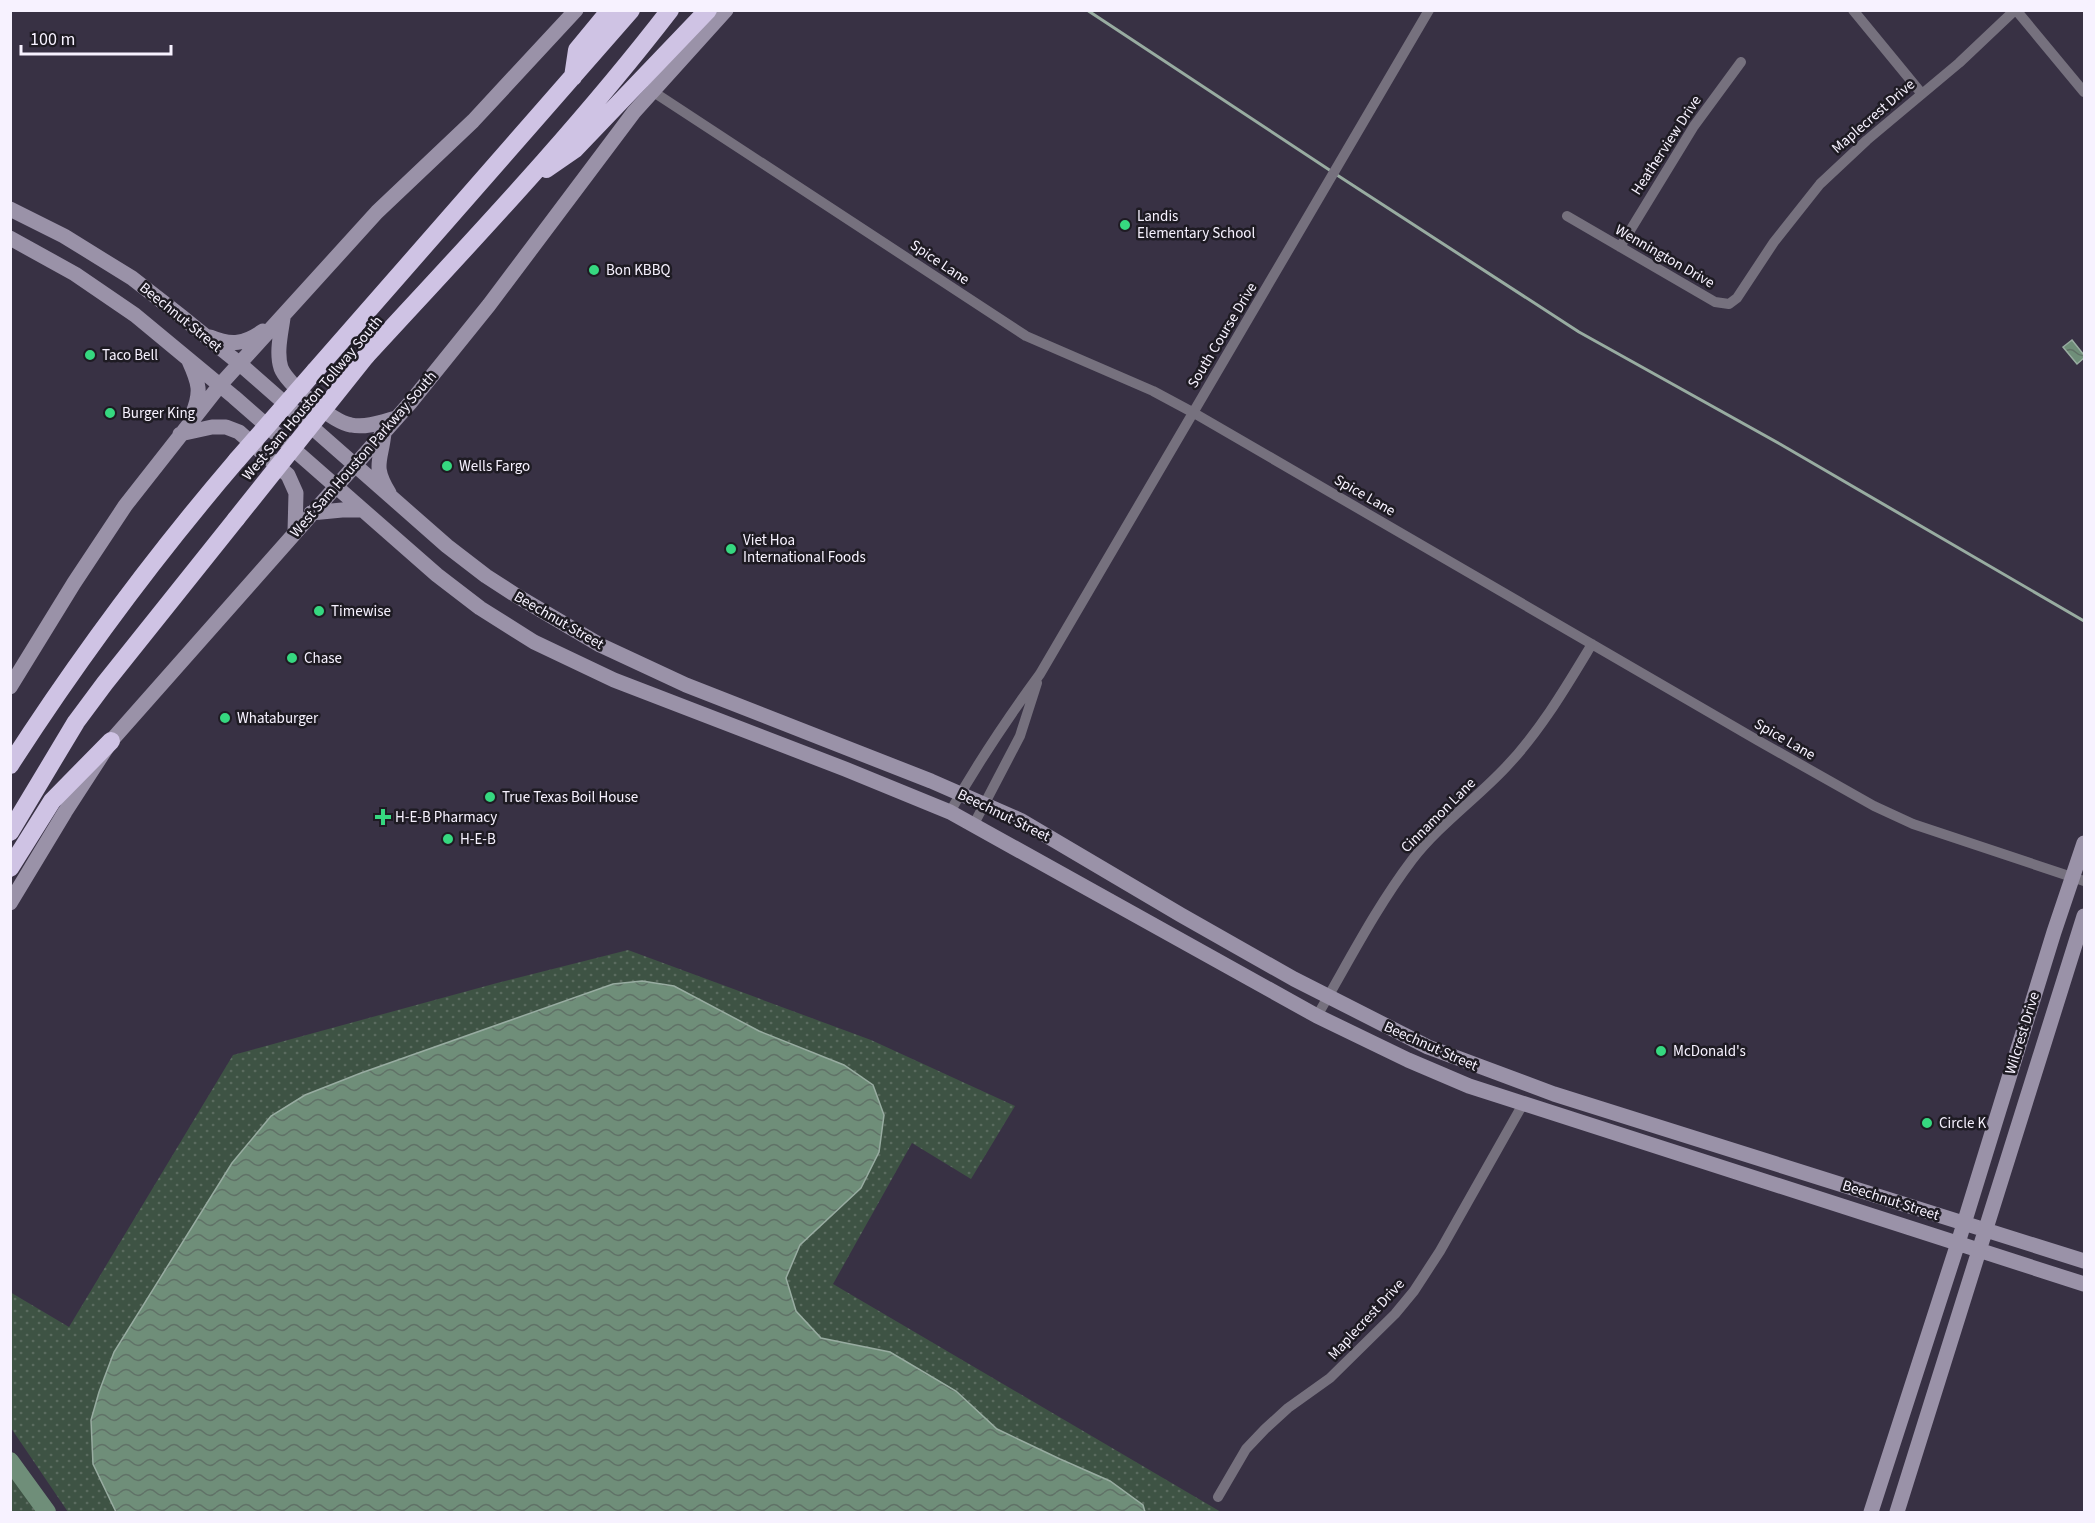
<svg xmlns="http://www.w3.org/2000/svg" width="2095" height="1523" viewBox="0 0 2095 1523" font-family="'Source Sans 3',sans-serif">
	<defs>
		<pattern id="green-dots" width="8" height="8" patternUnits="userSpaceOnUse" patternTransform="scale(1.5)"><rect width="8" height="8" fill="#3e5344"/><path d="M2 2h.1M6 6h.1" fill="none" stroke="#5b6c60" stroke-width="1.8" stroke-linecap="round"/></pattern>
		<pattern id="water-waves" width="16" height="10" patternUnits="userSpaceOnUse" patternTransform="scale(1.5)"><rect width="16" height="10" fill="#6f8e79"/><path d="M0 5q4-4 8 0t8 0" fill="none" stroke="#607267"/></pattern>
	</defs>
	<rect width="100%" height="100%" fill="#383144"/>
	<!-- green -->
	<path fill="url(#green-dots)" d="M 628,950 L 871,1040 L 1015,1106 L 971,1179 L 912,1143 L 833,1284 L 1221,1512 L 68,1512 L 11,1428 L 10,1292 L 69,1327 L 233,1055 L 497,983 Z
		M 11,1475 L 39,1512 L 11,1512 Z"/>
	<!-- water -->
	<path fill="url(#water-waves)" stroke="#98aca1" stroke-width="1.5" d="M 2072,340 L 2084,355 L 2084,358 L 2077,364 L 2063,347 Z
		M 642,981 L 674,986 L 759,1031 L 844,1065 L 873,1085 L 884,1115 L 879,1152 L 861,1188 L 800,1245 L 786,1278 L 796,1311 L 821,1338 L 890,1352 L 956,1391 L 997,1429 L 1060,1459 L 1110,1481 L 1143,1505 L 1145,1512 L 116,1512 L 93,1464 L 91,1420 L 99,1392 L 114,1352 L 232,1163 L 271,1116 L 305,1095 L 361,1073 L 613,984 Z"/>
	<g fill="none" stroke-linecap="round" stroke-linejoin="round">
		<!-- stream -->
		<path stroke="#98aca1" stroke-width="3" d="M 1087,10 L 1331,171
			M 1337,175 L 1579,332 L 1780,444 L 2084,621"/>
		<!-- river -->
		<path stroke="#6f8e79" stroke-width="18" d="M 10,1461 L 47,1512"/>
		<!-- minor -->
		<path stroke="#76717e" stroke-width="10" d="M 1853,10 L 1922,94
			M 2016,10 L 2084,92
			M 652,91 L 1026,336 L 1153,391 L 1194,413 L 1757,740 L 1874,806 L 1913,824 L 2084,881
			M 1567,216 L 1715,302 L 1729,304 L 1737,298 L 1774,242 L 1820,184 L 1867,140 L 1959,63 L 2015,10
			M 1620,247 L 1694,126 L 1741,62
			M 950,812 C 977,764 1007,719 1040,674 L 1429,10
			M 974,824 L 1020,736 L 1037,683
			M 1317,1016 C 1348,963 1375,909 1412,860 C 1439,825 1476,799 1506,767 C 1541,730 1566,687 1592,644
			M 1218,1497 L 1246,1449 L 1265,1429 L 1288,1408 L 1330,1378 L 1395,1314 L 1414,1291 L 1440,1251 L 1523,1104"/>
		<!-- secondary -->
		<path stroke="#9a92a8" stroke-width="15" d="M 10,209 L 64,236 L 132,278 L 182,317 L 240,364 L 447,546 L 486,576 L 517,596 L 600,645 L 686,685 L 931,781 L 1020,820 L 1181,915 L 1294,979 L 1428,1047 L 1554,1094 L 2084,1261
			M 10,238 L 75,274 L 135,315 L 234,397 L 437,575 L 480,608 L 534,642 L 614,680 L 845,769 L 950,812 L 1317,1016 L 1408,1060 L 1469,1086 L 2084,1284
			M 283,318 C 281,333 276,353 281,368 C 287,384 333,422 351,425 C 366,428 382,422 396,418
			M 210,337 C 232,346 244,344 263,331
			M 189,361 C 199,383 202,392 192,415
			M 384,433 C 381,462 372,465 389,493
			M 180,434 L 212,427 L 226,427 L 239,432 L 288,475 L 296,493 L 295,532
			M 311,513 L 342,510 L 363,510
			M 10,687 L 74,583 L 125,506 L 220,385 L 377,212 L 473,121 L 576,10
			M 10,903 L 65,812 L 111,741 L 410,403 L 489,305 L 634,112 L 726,10
			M 1871,1512 L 1958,1243 L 2054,932 L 2084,843
			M 1897,1512 L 2084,916"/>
		<!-- motorway -->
		<path stroke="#cfc3e4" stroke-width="18" d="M 573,77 L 577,50 L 610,10
			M 546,169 L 575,149 L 708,10
			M 366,356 C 470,243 576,132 670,10
			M 315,371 L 631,10
			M 10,765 C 79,658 154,557 237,460
			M 10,832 L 76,722 L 105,683 L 236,519
			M 10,868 L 52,801 L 111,741"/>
		<!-- motorway-bridge -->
		<path stroke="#cfc3e4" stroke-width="18" d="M 237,460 L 315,371
			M 236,519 L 366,356"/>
	</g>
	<!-- markers -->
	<g fill="#36d880" stroke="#1e1b23" stroke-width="2">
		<circle cx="1125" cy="225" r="6"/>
		<circle cx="594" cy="270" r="6"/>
		<circle cx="90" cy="355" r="6"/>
		<circle cx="110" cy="413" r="6"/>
		<circle cx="447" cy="466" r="6"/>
		<circle cx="731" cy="549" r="6"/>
		<circle cx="319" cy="611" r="6"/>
		<circle cx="292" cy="658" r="6"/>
		<circle cx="225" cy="718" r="6"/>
		<circle cx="490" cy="797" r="6"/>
		<path d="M380 808h6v6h6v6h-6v6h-6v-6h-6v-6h6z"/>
		<circle cx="448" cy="839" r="6"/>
		<circle cx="1661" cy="1051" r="6"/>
		<circle cx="1927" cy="1123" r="6"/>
	</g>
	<g text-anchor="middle" stroke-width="5" stroke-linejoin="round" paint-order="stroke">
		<!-- street labels -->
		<g font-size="15" fill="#f7f2ff" stroke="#1e1b23">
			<text transform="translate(1873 116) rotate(-41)" y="5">Maplecrest Drive</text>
			<text transform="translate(1666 145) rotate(-57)" y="5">Heatherview Drive</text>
			<text transform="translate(1665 256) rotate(30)" y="5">Wennington Drive</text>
			<text transform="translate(940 262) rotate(34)" y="5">Spice Lane</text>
			<text transform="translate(181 317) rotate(39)" y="5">Beechnut Street</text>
			<text transform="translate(1222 335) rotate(-59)" y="5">South Course Drive</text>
			<text transform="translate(312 398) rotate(-50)" y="5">West Sam Houston Tollway South</text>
			<text transform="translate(363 454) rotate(-49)" y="5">West Sam Houston Parkway South</text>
			<text transform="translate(1365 495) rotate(30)" y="5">Spice Lane</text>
			<text transform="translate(559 620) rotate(30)" y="5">Beechnut Street</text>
			<text transform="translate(1785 739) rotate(30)" y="5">Spice Lane</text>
			<text transform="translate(1004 815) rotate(26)" y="5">Beechnut Street</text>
			<text transform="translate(1438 815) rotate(-45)" y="5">Cinnamon Lane</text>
			<text transform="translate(2022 1033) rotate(-73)" y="5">Wilcrest Drive</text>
			<text transform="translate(1431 1046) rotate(24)" y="5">Beechnut Street</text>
			<text transform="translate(1891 1200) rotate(18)" y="5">Beechnut Street</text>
			<text transform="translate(1366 1319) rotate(-47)" y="5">Maplecrest Drive</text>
		</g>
		<!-- poi labels -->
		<g font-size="15" fill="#f7f2ff" stroke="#1e1b23" text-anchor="start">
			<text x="1137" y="221">Landis<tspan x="1137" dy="17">Elementary School</tspan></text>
			<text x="606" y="275">Bon KBBQ</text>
			<text x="102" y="360">Taco Bell</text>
			<text x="122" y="418">Burger King</text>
			<text x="459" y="471">Wells Fargo</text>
			<text x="743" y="545">Viet Hoa<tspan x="743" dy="17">International Foods</tspan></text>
			<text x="331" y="616">Timewise</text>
			<text x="304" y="663">Chase</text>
			<text x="237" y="723">Whataburger</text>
			<text x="502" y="802">True Texas Boil House</text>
			<text x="395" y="822">H-E-B Pharmacy</text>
			<text x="460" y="844">H-E-B</text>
			<text x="1673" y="1056">McDonald's</text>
			<text x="1939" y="1128">Circle K</text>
		</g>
	</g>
	<!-- border -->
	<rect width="2095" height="1523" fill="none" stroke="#f7f2ff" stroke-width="24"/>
	<!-- scale -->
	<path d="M21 45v9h150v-9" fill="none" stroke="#f7f2ff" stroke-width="3"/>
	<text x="30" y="45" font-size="18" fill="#f7f2ff" stroke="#1e1b23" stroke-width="4.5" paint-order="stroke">100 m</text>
</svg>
